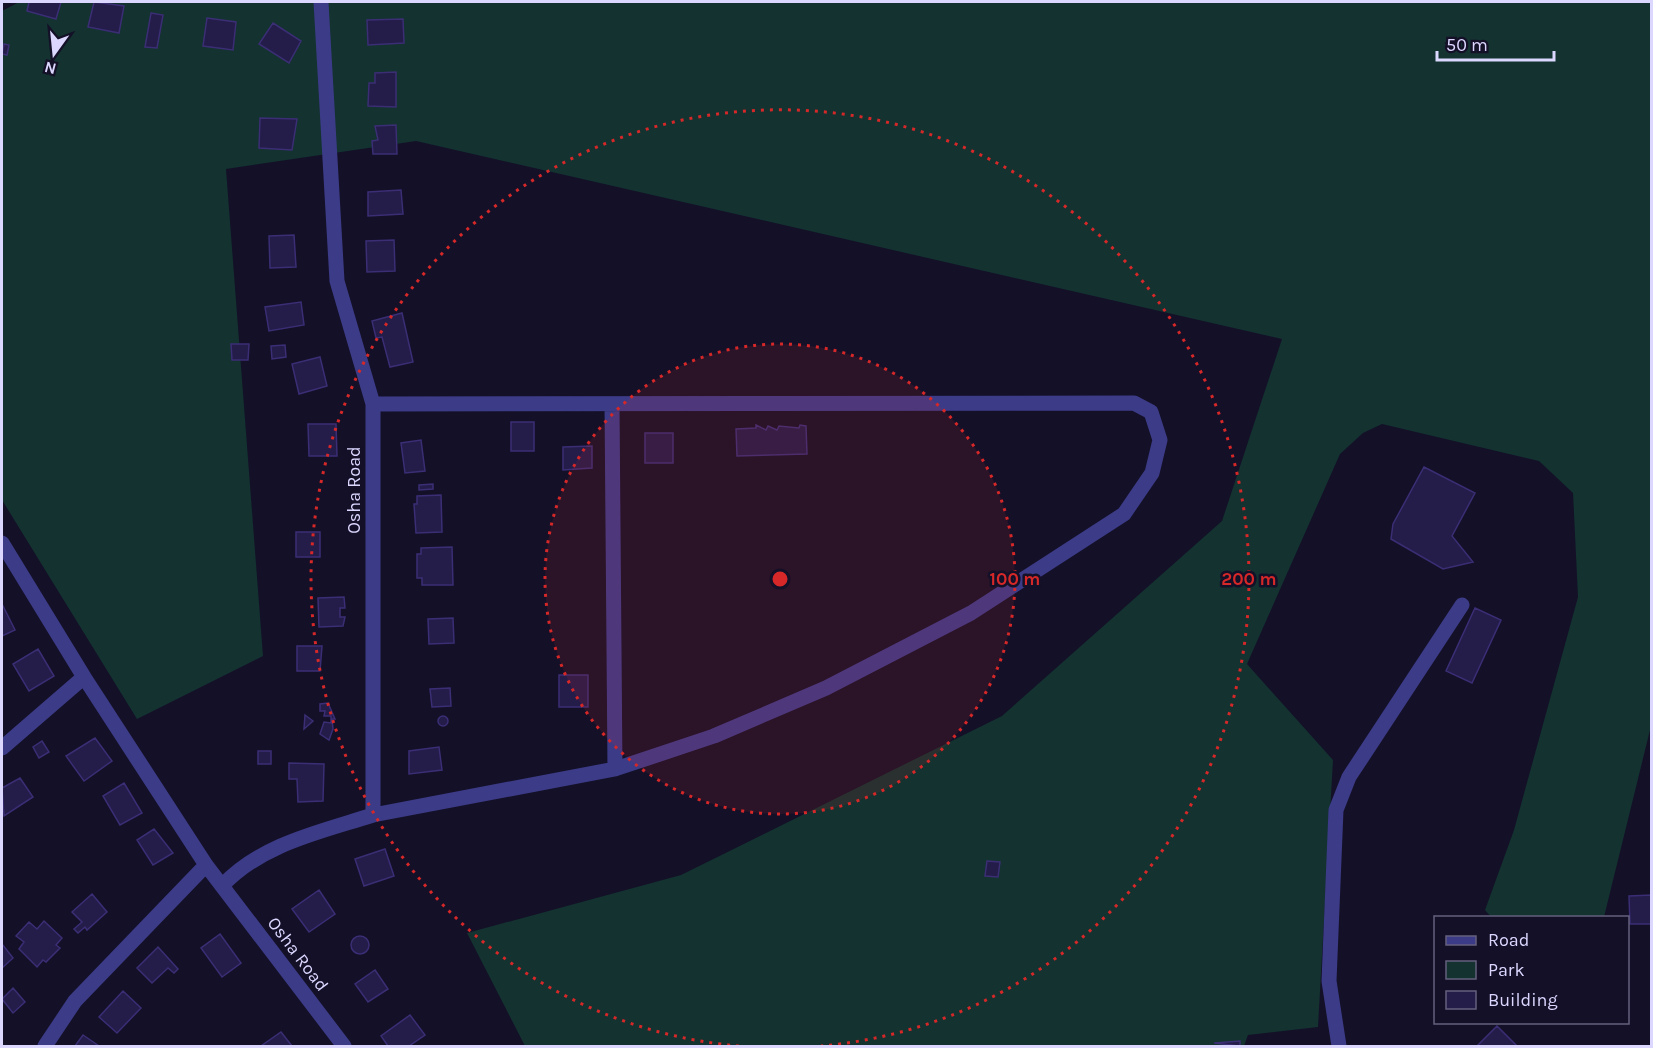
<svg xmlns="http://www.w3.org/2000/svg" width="1653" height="1048" viewBox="0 0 1653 1048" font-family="Karla,sans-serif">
	<rect width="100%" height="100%" fill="#141028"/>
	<!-- green -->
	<path fill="#133230" d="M 19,2 L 1651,2 L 1651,726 L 1604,917 L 1491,917 L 1485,910 L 1514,830 L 1578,597 L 1573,493 L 1539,461 L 1382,424 L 1363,433 L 1340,454 L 1247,664 L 1333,760 L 1318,1027 L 1248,1035 L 1244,1046 L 525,1046 L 467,933 L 681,875 L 1002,716 L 1222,521 L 1282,339 L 416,141 L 226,169 L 263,656 L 137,719 L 2,500 L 2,11 Z"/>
	<!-- building -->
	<path fill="#241c49" stroke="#3b2e75" stroke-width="1.5" d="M 29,2 L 61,2 L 56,19 L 27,11 Z
		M 94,2 L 124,6 L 119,33 L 88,27 Z
		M 151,13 L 163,15 L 157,48 L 145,47 Z
		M 207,18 L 236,22 L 233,50 L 203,46 Z
		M 403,19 L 404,43 L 368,45 L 367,20 Z
		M 273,23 L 301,41 L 289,63 L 259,44 Z
		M 4,44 L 9,45 L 7,55 L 2,54 Z
		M 396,72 L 396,107 L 368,106 L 369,83 L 375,83 L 375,73 Z
		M 260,118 L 297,119 L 292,150 L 259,148 Z
		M 396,125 L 397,154 L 373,154 L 372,141 L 378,140 L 375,126 Z
		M 401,190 L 403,214 L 368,216 L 368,192 Z
		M 294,235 L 296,267 L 270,268 L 269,236 Z
		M 394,240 L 395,271 L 367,272 L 366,241 Z
		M 301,302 L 304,325 L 269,331 L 265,307 Z
		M 402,313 L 413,362 L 390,367 L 382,337 L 376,338 L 372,321 Z
		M 231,344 L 249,344 L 248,360 L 232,360 Z
		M 285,345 L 286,357 L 272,359 L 271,346 Z
		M 320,357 L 327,386 L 299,394 L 292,364 Z
		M 511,422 L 534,422 L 534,451 L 511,451 Z
		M 308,424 L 336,424 L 337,456 L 309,456 Z
		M 756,425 L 766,430 L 768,426 L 777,430 L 779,426 L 799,428 L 800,425 L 806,426 L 807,454 L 737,456 L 736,429 L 756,428 Z
		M 645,433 L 673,433 L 673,463 L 645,463 Z
		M 421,440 L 425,471 L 405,473 L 401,443 Z
		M 592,446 L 592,468 L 563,470 L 563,447 Z
		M 1424,467 L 1475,493 L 1452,536 L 1473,562 L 1443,569 L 1391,539 L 1393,524 Z
		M 433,484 L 433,489 L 419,490 L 419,485 Z
		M 441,495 L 442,532 L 416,533 L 414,504 L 417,504 L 417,496 Z
		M 296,532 L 320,532 L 320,557 L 296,557 Z
		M 452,547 L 453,585 L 422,585 L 422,578 L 417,578 L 417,554 L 421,554 L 421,548 Z
		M 344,597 L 345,608 L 340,608 L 340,617 L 345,617 L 343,626 L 319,627 L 318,598 Z
		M 2,604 L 15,630 L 2,636 Z
		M 1475,608 L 1501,620 L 1472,683 L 1446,671 Z
		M 453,618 L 454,643 L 429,644 L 428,619 Z
		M 297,646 L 322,646 L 320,671 L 297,671 Z
		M 38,649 L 54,676 L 29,691 L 13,664 Z
		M 559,675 L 588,675 L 588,707 L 559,707 Z
		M 450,688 L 451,706 L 432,707 L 430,689 Z
		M 328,703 L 335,719 L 332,719 L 333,729 L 329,740 L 320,734 L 324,722 L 331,723 L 331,716 L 324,716 L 325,711 L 320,711 L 320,704 Z
		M 305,715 L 313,721 L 304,729 Z
		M438 721a5 5 0 1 1 10 0a5 5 0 1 1-10 0Z
		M 95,738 L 112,761 L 84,781 L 66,756 Z
		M 42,741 L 49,752 L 39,758 L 33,747 Z
		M 439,747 L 442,770 L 409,774 L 409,751 Z
		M 258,751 L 271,751 L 271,764 L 258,764 Z
		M 289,763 L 324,764 L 323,801 L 298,802 L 297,779 L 289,779 Z
		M 20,778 L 33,797 L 4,816 L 2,788 Z
		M 124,783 L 142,813 L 120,825 L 103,796 Z
		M 154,829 L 173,853 L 153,865 L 137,840 Z
		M 385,849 L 394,876 L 364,886 L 355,859 Z
		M 987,861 L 1000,862 L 998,877 L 985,876 Z
		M 319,890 L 335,914 L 309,932 L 292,909 Z
		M 92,894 L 107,912 L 87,930 L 85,927 L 78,933 L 74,929 L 82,922 L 72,912 Z
		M 1652,895 L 1652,924 L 1630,924 L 1629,896 Z
		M 44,921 L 62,938 L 56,945 L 60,948 L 46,962 L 43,960 L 37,967 L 19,949 L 24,942 L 16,936 L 29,922 L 37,929 Z
		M 220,934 L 241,963 L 222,977 L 201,948 Z
		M351 945a9 9 0 1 1 18 0a9 9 0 1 1-18 0Z
		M 2,944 L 13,958 L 2,968 Z
		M 158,947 L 178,969 L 174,973 L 168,968 L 152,983 L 137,968 Z
		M 375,970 L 388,989 L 368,1002 L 355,984 Z
		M 13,988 L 25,1002 L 13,1013 L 2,999 Z
		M 123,991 L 141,1008 L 117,1033 L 99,1017 Z
		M 410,1015 L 425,1035 L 409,1046 L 388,1046 L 381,1036 Z
		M 1497,1026 L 1517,1046 L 1477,1046 Z
		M 281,1032 L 292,1046 L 261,1046 Z
		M 83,1035 L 99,1046 L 75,1046 Z
		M 1240,1041 L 1240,1046 L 1214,1043 Z"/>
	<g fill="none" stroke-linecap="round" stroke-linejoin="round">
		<!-- minor -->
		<path stroke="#3c3b87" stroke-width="15" d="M 612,404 L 615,769
			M 2,543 L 84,677 L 206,865 L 344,1046
			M 2,748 L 84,677
			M 373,815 L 615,769 L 714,736 L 826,688 L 971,613 L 1124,514 L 1152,473 L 1160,440 L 1151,412 L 1134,403 L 373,404
			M 222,886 C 261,844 320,832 373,815 L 373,404 L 337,281 L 321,2
			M 45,1046 L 75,1001 L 206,865
			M 1339,1046 L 1329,981 L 1336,810 L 1349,777 L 1462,605"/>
	</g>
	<!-- distance rings -->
	<circle cx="780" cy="579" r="235" fill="#d62828" fill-opacity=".12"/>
	<g fill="none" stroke="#d62828" stroke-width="3" stroke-dasharray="3 6">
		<circle cx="780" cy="579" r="235"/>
		<path d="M739 1046A469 469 0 1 1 821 1046"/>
	</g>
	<g text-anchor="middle" stroke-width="5" stroke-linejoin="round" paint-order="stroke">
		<!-- street labels -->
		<g font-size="18" fill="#dbd7ff" stroke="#141028">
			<text transform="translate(354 490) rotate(-90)" y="6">Osha Road</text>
			<text transform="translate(298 954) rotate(53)" y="6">Osha Road</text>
		</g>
	</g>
	<circle cx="780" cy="579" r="9" fill="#d62828" stroke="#141028" stroke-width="3"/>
	<g font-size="18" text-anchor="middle" font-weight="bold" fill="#d62828" stroke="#141028" stroke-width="5" stroke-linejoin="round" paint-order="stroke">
		<text x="1015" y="585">100 m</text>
		<text x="1249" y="585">200 m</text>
	</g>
	<!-- border -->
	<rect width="1653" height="1048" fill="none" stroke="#dbd7ff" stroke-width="6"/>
	<!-- legend -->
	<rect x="1434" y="916" width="195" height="108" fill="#141028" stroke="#64607e" stroke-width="1.5"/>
	<rect x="1446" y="936" width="30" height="9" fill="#3c3b87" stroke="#64607e" stroke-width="1.5"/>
	<text x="1488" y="946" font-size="18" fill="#dbd7ff">Road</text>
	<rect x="1446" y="961" width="30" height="18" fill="#133230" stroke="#64607e" stroke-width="1.5"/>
	<text x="1488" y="976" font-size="18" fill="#dbd7ff">Park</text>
	<rect x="1446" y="991" width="30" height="18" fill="#241c49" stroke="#64607e" stroke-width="1.5"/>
	<text x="1488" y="1006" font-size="18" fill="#dbd7ff">Building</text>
	<!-- north arrow -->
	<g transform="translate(54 54) rotate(195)" stroke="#141028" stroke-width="4.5" paint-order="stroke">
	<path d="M0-4.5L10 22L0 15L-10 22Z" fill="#dbd7ff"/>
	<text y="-9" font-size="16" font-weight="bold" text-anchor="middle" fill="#dbd7ff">N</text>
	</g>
	<!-- scale -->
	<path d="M1437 51v9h117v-9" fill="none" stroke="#dbd7ff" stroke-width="3"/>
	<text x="1446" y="51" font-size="18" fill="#dbd7ff" stroke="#141028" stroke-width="4.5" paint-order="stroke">50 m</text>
</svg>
